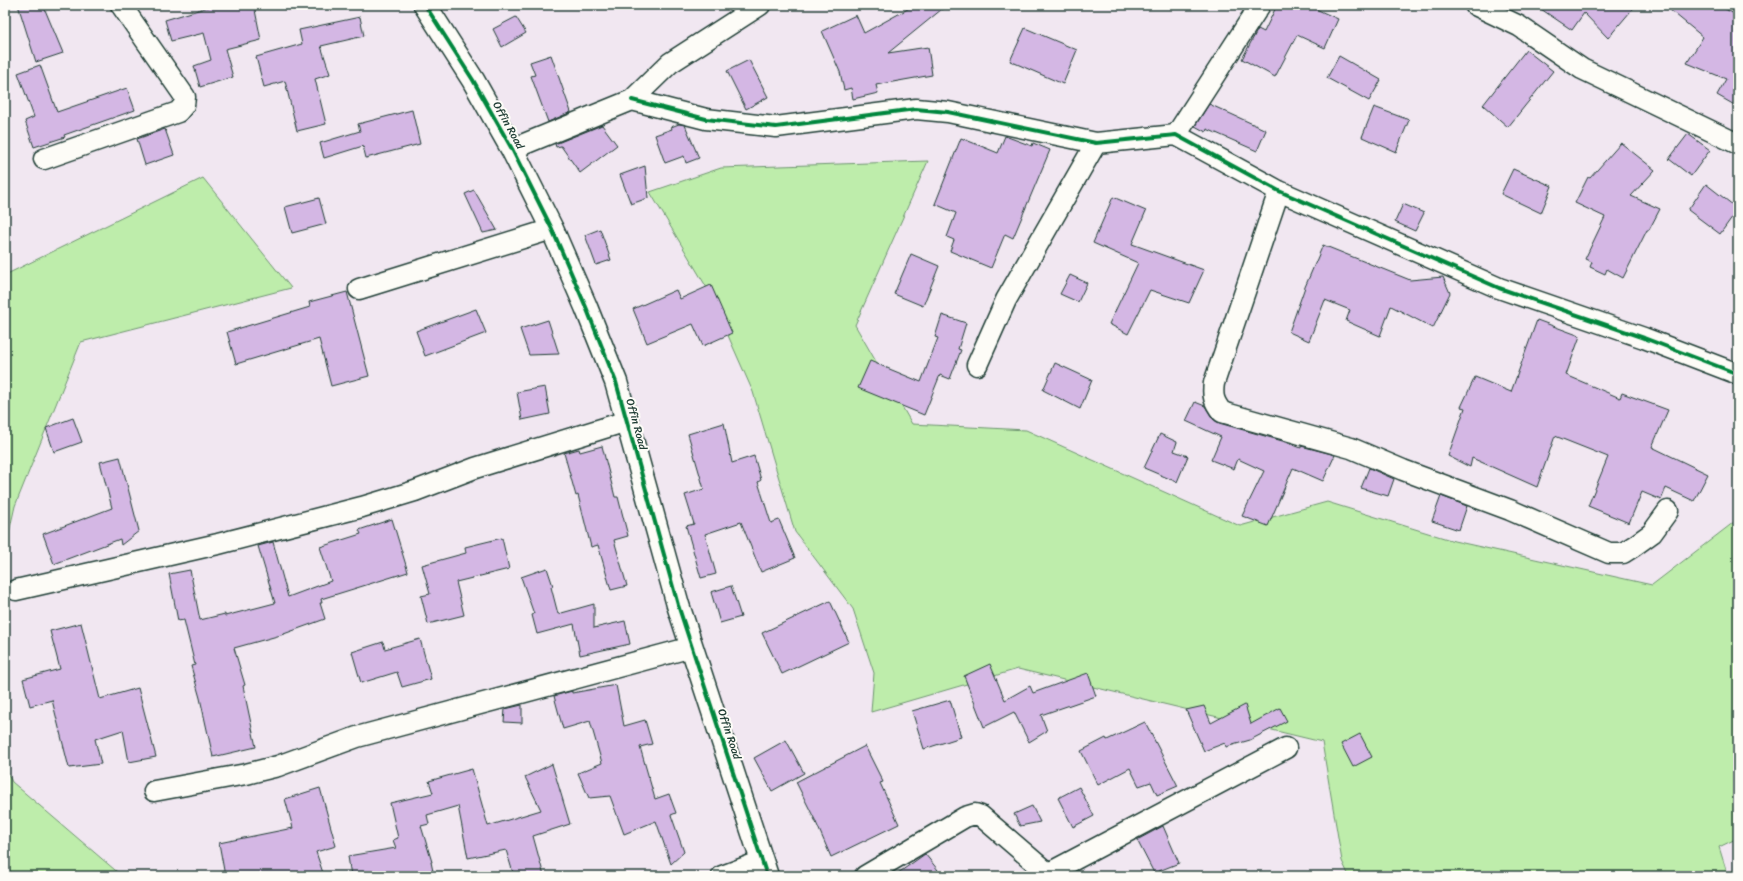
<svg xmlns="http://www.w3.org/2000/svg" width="1743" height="881" viewBox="0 0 1743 881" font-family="Sriracha,sans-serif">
	<rect width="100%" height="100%" fill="#f1e7f1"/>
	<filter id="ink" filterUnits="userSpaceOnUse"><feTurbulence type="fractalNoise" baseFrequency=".025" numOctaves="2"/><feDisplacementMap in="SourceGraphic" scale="8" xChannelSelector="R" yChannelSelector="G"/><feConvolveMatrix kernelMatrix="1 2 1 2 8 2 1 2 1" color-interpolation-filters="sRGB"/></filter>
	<g filter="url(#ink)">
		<!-- green -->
		<path fill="#beedab" stroke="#6e9570" d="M 928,161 L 855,325 L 912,424 L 1026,430 L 1240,526 L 1327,502 L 1454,541 L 1652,585 L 1738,519 L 1738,838 L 1719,847 L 1728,876 L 1349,876 L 1342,861 L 1322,742 L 1018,669 L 871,712 L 874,673 L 853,609 L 795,532 L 753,392 L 707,288 L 650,192 L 721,168 Z
			M 203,178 L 291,288 L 81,342 L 15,506 L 5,550 L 5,275 Z
			M 5,768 L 12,782 L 122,876 L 5,876 Z"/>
		<!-- building -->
		<path fill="#d4b7e4" stroke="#1f3d34" d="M 18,5 L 43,5 L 63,53 L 36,62 Z
			M 215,5 L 254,5 L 261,40 L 225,49 L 233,77 L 200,87 L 194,66 L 211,60 L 204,33 L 171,41 L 165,20 Z
			M 915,5 L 947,5 L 888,53 L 928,47 L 932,75 L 876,85 L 878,93 L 853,99 L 851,88 L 844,90 L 840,72 L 822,31 L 856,15 L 864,33 Z
			M 1277,5 L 1307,5 L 1338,19 L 1325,48 L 1297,35 L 1275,77 L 1242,59 L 1258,29 L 1264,32 Z
			M 1535,5 L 1636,5 L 1608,38 L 1584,13 L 1572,30 Z
			M 1664,5 L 1718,5 L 1738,16 L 1738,107 L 1717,95 L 1726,79 L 1687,63 L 1703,37 Z
			M 360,17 L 364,36 L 321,46 L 330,74 L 315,79 L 326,124 L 297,131 L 285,81 L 264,87 L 256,57 L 302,44 L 299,30 Z
			M 516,17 L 526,33 L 502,47 L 493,29 Z
			M 1025,28 L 1077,50 L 1063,84 L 1010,61 Z
			M 1526,50 L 1553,71 L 1508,127 L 1483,105 Z
			M 551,55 L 571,112 L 548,122 L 531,76 L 535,75 L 530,62 Z
			M 1339,56 L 1381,80 L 1369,101 L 1327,78 Z
			M 749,60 L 768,97 L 746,109 L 727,71 Z
			M 40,65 L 57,112 L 127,88 L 135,110 L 64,135 L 65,137 L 34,147 L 25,121 L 34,117 L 18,73 Z
			M 1209,104 L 1266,130 L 1257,151 L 1207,129 L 1206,132 L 1195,126 Z
			M 1374,107 L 1409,120 L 1396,152 L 1362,137 Z
			M 412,110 L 420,144 L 366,158 L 363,146 L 324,158 L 320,143 L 360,131 L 358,124 Z
			M 679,124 L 685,125 L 699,158 L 686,163 L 684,156 L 665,163 L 655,135 L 672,129 L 671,127 Z
			M 602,125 L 617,145 L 580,173 L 561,146 L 556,147 L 555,144 Z
			M 165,129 L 174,155 L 145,165 L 137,139 Z
			M 1688,134 L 1710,150 L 1691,176 L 1669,159 Z
			M 1005,136 L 1032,146 L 1033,143 L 1050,150 L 1013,238 L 1005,234 L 991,268 L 950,251 L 954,240 L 947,237 L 956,213 L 935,204 L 961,138 L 998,153 Z
			M 1621,143 L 1655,170 L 1631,196 L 1660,209 L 1649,230 L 1647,230 L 1623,278 L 1607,269 L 1605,274 L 1590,267 L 1592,262 L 1585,259 L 1605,217 L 1575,203 L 1588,177 L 1590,178 Z
			M 645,166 L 648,198 L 631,204 L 620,175 Z
			M 1513,169 L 1552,186 L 1541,213 L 1501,194 Z
			M 1706,184 L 1738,209 L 1720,234 L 1688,210 Z
			M 474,190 L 497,230 L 483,233 L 465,194 Z
			M 1113,197 L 1146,211 L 1132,244 L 1204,270 L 1189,303 L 1150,290 L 1128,334 L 1109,324 L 1138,263 L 1093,243 Z
			M 319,198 L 326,224 L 292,233 L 285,207 Z
			M 1403,204 L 1424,213 L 1415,231 L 1395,222 Z
			M 600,229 L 611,260 L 596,265 L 585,235 Z
			M 1323,245 L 1410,280 L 1443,277 L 1450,293 L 1433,328 L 1391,306 L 1380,336 L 1346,321 L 1350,310 L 1325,300 L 1309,341 L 1289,332 L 1305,287 Z
			M 911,254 L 939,266 L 923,306 L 894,294 Z
			M 1070,275 L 1087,283 L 1078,302 L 1060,294 Z
			M 711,285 L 732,333 L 703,346 L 693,324 L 647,343 L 633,309 L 676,290 L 680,299 Z
			M 347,292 L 369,376 L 331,386 L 319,339 L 236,364 L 227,332 L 310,307 L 309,302 Z
			M 476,309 L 486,333 L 425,356 L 416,331 Z
			M 942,315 L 966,323 L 958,349 L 961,350 L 950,379 L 940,375 L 924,415 L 858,388 L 870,361 L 921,382 L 938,338 L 935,337 Z
			M 548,320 L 559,354 L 529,355 L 520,329 Z
			M 1537,320 L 1580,336 L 1566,375 L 1620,398 L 1622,393 L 1668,410 L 1652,447 L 1708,474 L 1694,501 L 1666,488 L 1661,500 L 1642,492 L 1629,523 L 1588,506 L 1608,457 L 1555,436 L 1537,487 L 1472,458 L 1470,467 L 1448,456 L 1465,408 L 1461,407 L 1475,377 L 1511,392 Z
			M 1055,363 L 1092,380 L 1080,409 L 1043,390 Z
			M 545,387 L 550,414 L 522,420 L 517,392 Z
			M 1195,402 L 1205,406 L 1213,419 L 1219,423 L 1286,442 L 1301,448 L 1301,446 L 1335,455 L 1323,481 L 1293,468 L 1268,526 L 1242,516 L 1264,471 L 1238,459 L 1234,469 L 1211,460 L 1221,437 L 1186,421 Z
			M 73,418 L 82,442 L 54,452 L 46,428 Z
			M 724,423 L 732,463 L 754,456 L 761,480 L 758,482 L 771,523 L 779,520 L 795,558 L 761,572 L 741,522 L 705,534 L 716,574 L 701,578 L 686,526 L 694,524 L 685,495 L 704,489 L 688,434 Z
			M 1160,434 L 1177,442 L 1174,451 L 1188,456 L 1177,482 L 1144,468 Z
			M 602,446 L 615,497 L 618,497 L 628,536 L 614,540 L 627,586 L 611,590 L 598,545 L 591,547 L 578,495 L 576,496 L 564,453 L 579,449 L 580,452 Z
			M 120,457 L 139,531 L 121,545 L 120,539 L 54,564 L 43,534 L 112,508 L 100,462 Z
			M 1369,468 L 1394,479 L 1388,496 L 1361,488 Z
			M 1441,496 L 1467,506 L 1459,530 L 1432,521 Z
			M 392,519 L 408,572 L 321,599 L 322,603 L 320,603 L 325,619 L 281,635 L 234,648 L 245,685 L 243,686 L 256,747 L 213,757 L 200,698 L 191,666 L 195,665 L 184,620 L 178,621 L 169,574 L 190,570 L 200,620 L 225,614 L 225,616 L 275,603 L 258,546 L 273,542 L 288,597 L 331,581 L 320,547 L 361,534 L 359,530 Z
			M 502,538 L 509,569 L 456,582 L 464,615 L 428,624 L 421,596 L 430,594 L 422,565 L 466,553 L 465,547 Z
			M 547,568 L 553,586 L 551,587 L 558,614 L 594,604 L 594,628 L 625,621 L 630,644 L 580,655 L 574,624 L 537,634 L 532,615 L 534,614 L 521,577 Z
			M 731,586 L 741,617 L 720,623 L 711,592 Z
			M 830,601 L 849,642 L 782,674 L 762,633 Z
			M 81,623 L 100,699 L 138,688 L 156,757 L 129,762 L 123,730 L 95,739 L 101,764 L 69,768 L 52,700 L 30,706 L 23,679 L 60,669 L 50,631 Z
			M 420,639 L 431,679 L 402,687 L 397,672 L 361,683 L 352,652 L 383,642 L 385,649 Z
			M 990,664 L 1005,700 L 1030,686 L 1033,693 L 1088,673 L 1096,696 L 1041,715 L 1047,731 L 1029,742 L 1014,712 L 984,727 L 964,676 Z
			M 616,685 L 624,726 L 645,720 L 652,744 L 640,747 L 655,799 L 669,794 L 676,813 L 671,815 L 684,852 L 671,864 L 656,821 L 624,834 L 610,796 L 589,798 L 578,773 L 602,763 L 590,721 L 563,729 L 554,696 L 572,691 L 572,693 Z
			M 950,700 L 961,737 L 924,749 L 912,711 Z
			M 522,705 L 522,723 L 504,722 L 505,709 Z
			M 1245,705 L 1251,724 L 1280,708 L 1287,721 L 1250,740 L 1226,747 L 1225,743 L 1204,751 L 1186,710 L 1204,706 L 1211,723 Z
			M 1145,722 L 1178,786 L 1157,795 L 1151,782 L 1139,786 L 1130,768 L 1098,785 L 1081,751 L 1106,738 L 1107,740 Z
			M 1360,734 L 1372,757 L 1353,767 L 1341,744 Z
			M 786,740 L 804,773 L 772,791 L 754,758 Z
			M 865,746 L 883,782 L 880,783 L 899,824 L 831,857 L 815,820 L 796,782 Z
			M 552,764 L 570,824 L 533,836 L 544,876 L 514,876 L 506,850 L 468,858 L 458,806 L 427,815 L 429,824 L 421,826 L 432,862 L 431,862 L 434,876 L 351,876 L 348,856 L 396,848 L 393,840 L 398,838 L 390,803 L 433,793 L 429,781 L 472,769 L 488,826 L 541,810 L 525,777 Z
			M 1079,787 L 1094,816 L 1073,827 L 1058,798 Z
			M 320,788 L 336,846 L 316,852 L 324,876 L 225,876 L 219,843 L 293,828 L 285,799 Z
			M 1032,806 L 1040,822 L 1020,826 L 1014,814 Z
			M 1163,826 L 1179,863 L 1154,873 L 1137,840 Z
			M 925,854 L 938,870 L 930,876 L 894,876 Z"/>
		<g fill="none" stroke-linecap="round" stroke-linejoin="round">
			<!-- street casing -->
			<g stroke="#1f3d34" stroke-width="23">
				<path id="street" d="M 1475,5 L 1519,26 L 1582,69 L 1738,144
					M 632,100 L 706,119 L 776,127 L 916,109 L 948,112 L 1096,143 L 1176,135 L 1279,191 L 1499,288 L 1644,338 L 1738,374
					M 1176,135 L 1260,5
					M 512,149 L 632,100 L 670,63 L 760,5
					M 44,159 L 178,112 L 184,105 L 185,97 L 121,5
					M 1279,191 L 1214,383 C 1212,396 1214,402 1222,412 L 1351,448 L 1403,470 L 1510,510 L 1609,553 L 1623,553 L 1634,546 L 1652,533 L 1668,511
					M 359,289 L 552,229
					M 977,365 L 1006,300 L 1096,143
					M 16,590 L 218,544 L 362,507 L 415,491 L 475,468 L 627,421
					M 154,791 L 246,774 L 278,766 L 357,737 L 692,647
					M 1049,873 L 1286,748
					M 722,876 L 762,861
					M 865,876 L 965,817 L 975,814 L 981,816 L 1051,876"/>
			</g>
			<!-- secondary casing -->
			<g stroke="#1f3d34" stroke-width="25">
				<path id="secondary" d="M 425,5 L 473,80 L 512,149 L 552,229 L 586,307 L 616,382 L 678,605 L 767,876"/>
			</g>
			<!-- street -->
			<use href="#street" stroke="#fdfcf7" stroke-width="20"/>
			<!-- secondary -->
			<use href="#secondary" stroke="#fdfcf7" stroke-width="22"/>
			<!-- cycleway casing -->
			<g stroke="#fdfcf7" stroke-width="6">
				<path id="cycleway" d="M 425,5 L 473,80 L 512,149 L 552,229 L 586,307 L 616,382 L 678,605 L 767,876
					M 632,100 L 706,119 L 776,127 L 916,109 L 948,112 L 1096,143 L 1176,135 L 1279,191 L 1499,288 L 1644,338 L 1738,374"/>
			</g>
			<!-- cycleway -->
			<use href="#cycleway" stroke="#00873e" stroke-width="4"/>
		</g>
	</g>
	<g text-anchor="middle" stroke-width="4" stroke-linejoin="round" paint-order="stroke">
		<!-- street labels -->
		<g font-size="11" fill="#1f3d34" stroke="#fdfcf7">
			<text transform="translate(509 125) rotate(61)" y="4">Offin Road</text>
			<text transform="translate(637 424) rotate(75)" y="4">Offin Road</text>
			<text transform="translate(730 734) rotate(72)" y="4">Offin Road</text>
		</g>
	</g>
	<!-- margin -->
	<rect width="1743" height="881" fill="none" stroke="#fdfcf7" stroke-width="20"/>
	<rect x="10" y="10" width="1723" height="861" fill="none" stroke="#1f3d34" stroke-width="1.5" filter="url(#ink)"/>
</svg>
